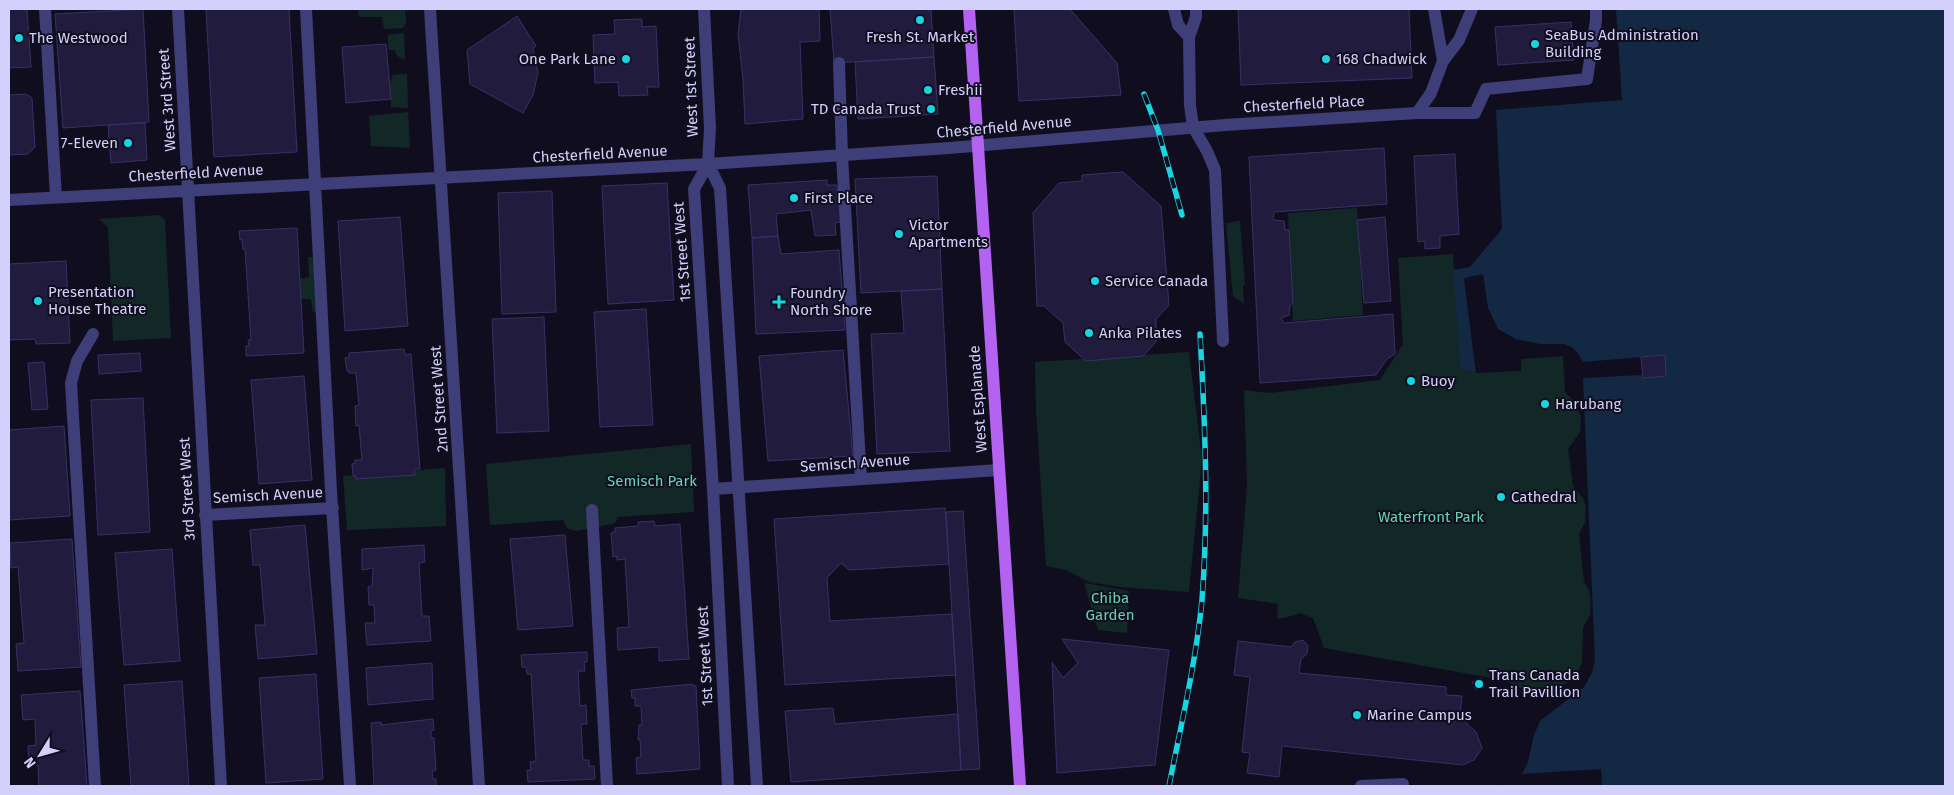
<svg xmlns="http://www.w3.org/2000/svg" width="1954" height="795" viewBox="0 0 1954 795" font-family="'Fira Sans',sans-serif">
	<rect width="100%" height="100%" fill="#100e1e"/>
	<!-- green -->
	<path fill="#122826" d="M 358,9 L 405,9 L 406,23 L 403,28 L 384,29 L 382,17 L 359,17 Z
		M 404,33 L 405,60 L 397,56 L 395,50 L 388,50 L 388,35 Z
		M 407,74 L 408,108 L 391,107 L 390,83 L 393,75 Z
		M 408,112 L 410,148 L 371,146 L 369,116 Z
		M 1357,208 L 1363,315 L 1293,321 L 1288,213 Z
		M 159,215 L 165,220 L 165,223 L 171,338 L 113,341 L 108,227 L 99,219 Z
		M 1240,221 L 1245,285 L 1243,285 L 1244,304 L 1233,296 L 1226,223 Z
		M 1453,254 L 1460,368 L 1521,371 L 1520,359 L 1564,356 L 1565,392 L 1575,402 L 1581,417 L 1580,432 L 1574,443 L 1576,488 L 1583,498 L 1586,506 L 1585,522 L 1582,530 L 1586,586 L 1589,591 L 1591,606 L 1590,614 L 1585,625 L 1585,663 L 1573,682 L 1545,699 L 1503,680 L 1324,648 L 1313,618 L 1300,613 L 1284,618 L 1277,618 L 1278,604 L 1238,598 L 1247,485 L 1244,390 L 1270,393 L 1380,380 L 1403,344 L 1398,258 Z
		M 308,257 L 311,257 L 314,260 L 317,311 L 313,313 L 311,299 L 301,299 L 300,279 L 309,277 Z
		M 1189,352 L 1202,459 L 1189,592 L 1120,587 L 1089,582 L 1066,570 L 1046,566 L 1036,410 L 1035,362 Z
		M 691,444 L 694,512 L 617,517 L 616,522 L 612,524 L 576,531 L 567,528 L 563,520 L 490,525 L 486,464 Z
		M 445,468 L 446,526 L 347,530 L 343,476 Z
		M 1084,583 L 1129,591 L 1127,633 L 1098,630 Z"/>
	<!-- water -->
	<path fill="#122843" d="M 1616,9 L 1945,9 L 1945,786 L 1502,786 L 1526,721 L 1573,682 L 1585,663 L 1585,625 L 1590,614 L 1591,606 L 1590,591 L 1586,586 L 1582,530 L 1585,522 L 1586,506 L 1583,498 L 1576,488 L 1571,446 C 1587,429 1581,406 1565,392 L 1563,356 L 1521,359 L 1521,371 L 1476,373 L 1460,368 L 1453,270 L 1470,267 L 1502,229 L 1496,110 L 1622,100 Z"/>
	<!-- pier -->
	<path fill="#100e1e" d="M 1483,274 L 1488,308 L 1498,329 L 1516,339 L 1540,344 L 1564,344 L 1573,348 L 1579,355 L 1583,362 L 1665,355 L 1666,376 L 1643,378 L 1642,375 L 1583,378 L 1595,660 L 1592,673 L 1584,687 L 1540,721 L 1534,735 L 1528,762 L 1522,774 L 1601,769 L 1602,785 L 1500,786 L 1524,720 L 1530,707 L 1571,680 L 1578,672 L 1582,663 L 1583,628 L 1590,615 L 1591,606 L 1590,591 L 1584,582 L 1579,534 L 1585,522 L 1586,506 L 1583,498 L 1573,486 L 1568,449 L 1580,432 L 1581,417 L 1575,402 L 1565,392 L 1563,356 L 1521,359 L 1521,371 L 1476,373 L 1464,280 L 1465,278 Z"/>
	<!-- building -->
	<path fill="#211c3d" stroke="#393067" d="M 9,9 L 27,9 L 31,67 L 9,68 Z
		M 143,9 L 149,122 L 63,128 L 55,14 Z
		M 206,9 L 289,9 L 297,152 L 214,157 Z
		M 741,9 L 819,9 L 820,41 L 800,42 L 803,119 L 745,124 L 743,79 L 738,34 Z
		M 830,9 L 931,9 L 934,57 L 834,63 Z
		M 1014,9 L 1070,9 L 1117,63 L 1121,95 L 1019,101 Z
		M 1238,9 L 1409,9 L 1412,78 L 1241,85 Z
		M 517,16 L 536,46 L 533,48 L 538,73 L 533,95 L 523,113 L 470,84 L 467,50 Z
		M 642,19 L 642,27 L 656,26 L 659,87 L 647,87 L 648,95 L 619,96 L 618,82 L 595,83 L 593,35 L 615,34 L 614,20 Z
		M 1571,22 L 1574,60 L 1498,65 L 1495,27 Z
		M 386,44 L 391,99 L 346,103 L 342,47 Z
		M 934,57 L 938,114 L 858,119 L 855,62 Z
		M 26,94 L 32,98 L 35,147 L 28,154 L 9,155 L 9,95 Z
		M 145,123 L 147,160 L 111,163 L 108,125 Z
		M 1384,148 L 1387,204 L 1274,212 L 1273,220 L 1284,221 L 1285,230 L 1289,230 L 1293,303 L 1290,305 L 1289,315 L 1281,318 L 1284,323 L 1393,314 L 1395,354 L 1387,359 L 1376,375 L 1260,383 L 1249,157 Z
		M 1455,154 L 1459,234 L 1440,236 L 1440,248 L 1425,249 L 1425,241 L 1418,242 L 1414,156 Z
		M 1123,172 L 1161,206 L 1169,305 L 1156,319 L 1156,342 L 1143,356 L 1086,361 L 1065,342 L 1063,323 L 1044,306 L 1037,306 L 1033,213 L 1059,183 L 1082,181 L 1082,175 Z
		M 937,176 L 942,289 L 861,293 L 855,179 Z
		M 827,180 L 827,185 L 837,185 L 841,222 L 835,223 L 836,235 L 815,236 L 811,210 L 776,214 L 778,236 L 752,238 L 748,185 Z
		M 667,183 L 674,300 L 608,304 L 602,186 Z
		M 552,191 L 556,312 L 502,314 L 498,193 Z
		M 400,217 L 408,326 L 345,331 L 338,221 Z
		M 1385,217 L 1391,301 L 1364,303 L 1357,220 Z
		M 297,228 L 304,353 L 246,356 L 246,346 L 249,346 L 248,340 L 251,340 L 245,249 L 243,249 L 242,239 L 240,240 L 239,231 Z
		M 778,236 L 781,254 L 839,250 L 845,330 L 756,334 L 752,238 Z
		M 66,261 L 70,343 L 36,344 L 35,339 L 9,340 L 9,264 Z
		M 942,289 L 950,451 L 877,454 L 871,334 L 904,333 L 901,291 Z
		M 646,309 L 653,425 L 600,427 L 594,312 Z
		M 544,317 L 549,431 L 497,433 L 492,319 Z
		M 404,349 L 405,355 L 411,354 L 420,469 L 414,469 L 415,475 L 356,479 L 356,476 L 353,476 L 352,464 L 355,463 L 355,460 L 362,460 L 359,425 L 356,426 L 355,406 L 359,405 L 356,373 L 349,373 L 349,371 L 347,371 L 345,358 L 349,357 L 349,353 Z
		M 843,350 L 853,456 L 768,461 L 759,356 Z
		M 140,353 L 141,371 L 99,374 L 98,355 Z
		M 1665,355 L 1666,376 L 1643,378 L 1641,357 Z
		M 44,362 L 48,409 L 32,410 L 28,363 Z
		M 304,376 L 312,480 L 259,484 L 251,380 Z
		M 143,398 L 150,532 L 98,535 L 91,400 Z
		M 64,426 L 70,516 L 9,520 L 9,430 Z
		M 945,508 L 949,564 L 849,570 L 841,563 L 827,578 L 830,621 L 952,614 L 956,675 L 785,685 L 774,519 Z
		M 963,511 L 980,769 L 961,770 L 946,512 Z
		M 654,521 L 655,526 L 680,524 L 689,659 L 659,661 L 659,647 L 618,650 L 617,628 L 629,627 L 625,559 L 617,560 L 617,556 L 613,557 L 611,533 L 615,532 L 615,528 L 638,526 L 638,522 Z
		M 305,525 L 317,654 L 258,659 L 255,625 L 265,625 L 260,565 L 253,565 L 250,530 Z
		M 565,535 L 573,626 L 518,630 L 510,539 Z
		M 72,539 L 81,667 L 18,671 L 16,644 L 24,643 L 18,567 L 11,568 L 10,543 Z
		M 424,545 L 425,562 L 419,563 L 422,616 L 429,616 L 431,641 L 367,645 L 365,623 L 375,623 L 374,605 L 369,605 L 368,587 L 372,586 L 373,568 L 362,570 L 362,549 Z
		M 172,549 L 180,661 L 124,665 L 115,553 Z
		M 1062,639 L 1169,650 L 1155,765 L 1057,773 L 1052,662 L 1063,678 L 1078,663 Z
		M 1303,640 L 1308,646 L 1307,654 L 1301,659 L 1299,673 L 1446,687 L 1446,695 L 1462,696 L 1459,721 L 1464,721 L 1476,732 L 1482,748 L 1474,760 L 1463,765 L 1282,746 L 1279,777 L 1247,773 L 1250,753 L 1242,752 L 1250,677 L 1234,675 L 1238,641 L 1291,647 L 1295,642 Z
		M 587,652 L 587,662 L 584,662 L 585,671 L 578,671 L 580,706 L 586,705 L 587,724 L 581,724 L 583,760 L 589,760 L 589,766 L 594,766 L 595,779 L 528,782 L 527,770 L 531,770 L 530,762 L 536,761 L 531,674 L 527,674 L 526,667 L 522,667 L 521,655 Z
		M 432,663 L 433,699 L 368,705 L 366,668 Z
		M 316,674 L 323,779 L 266,783 L 259,678 Z
		M 1481,678 L 1485,685 L 1476,690 L 1472,682 Z
		M 182,681 L 189,786 L 131,786 L 124,685 Z
		M 693,684 L 693,686 L 696,686 L 700,769 L 637,774 L 636,758 L 641,757 L 640,739 L 638,740 L 639,725 L 642,725 L 641,706 L 635,706 L 635,698 L 632,698 L 631,690 Z
		M 80,691 L 87,786 L 39,786 L 38,765 L 29,766 L 28,746 L 36,745 L 35,719 L 23,720 L 21,695 Z
		M 833,708 L 835,724 L 958,714 L 961,770 L 791,782 L 785,711 Z
		M 433,719 L 434,730 L 431,731 L 431,738 L 434,738 L 436,770 L 432,772 L 433,779 L 436,779 L 436,786 L 374,786 L 371,723 L 381,722 L 381,725 Z"/>
	<g fill="none" stroke-linecap="round" stroke-linejoin="round">
		<!-- minor -->
		<path stroke="#3e3e79" stroke-width="12" d="M 45,9 L 56,197
			M 178,9 C 194,268 205,527 221,786
			M 306,9 L 331,491 L 350,786
			M 430,9 L 479,786
			M 704,9 L 710,128 L 708,164 L 694,189 L 713,489 L 728,786
			M 1174,9 L 1178,25 L 1189,37
			M 1196,9 L 1196,17 L 1189,37 L 1190,105 L 1193,127 L 1207,151 L 1215,170 L 1223,341
			M 1434,9 L 1443,61
			M 839,63 L 842,156 L 861,479
			M 1417,113 L 1431,93 L 1443,61 L 1459,40 L 1472,9
			M 708,164 L 720,188 L 757,786
			M 9,200 L 708,164 L 949,148 L 1225,125 L 1417,113 L 1475,113 L 1486,89 L 1587,79 L 1596,20 L 1596,9
			M 93,334 L 77,361 L 71,383 L 95,786
			M 713,489 L 999,470
			M 592,510 L 607,786
			M 205,515 L 333,508
			M 1361,786 L 1403,784"/>
		<!-- major -->
		<path stroke="#b462f0" stroke-width="12" d="M 969,9 L 1020,786"/>
		<!-- rail casing -->
		<g stroke="#16d6e1" stroke-width="5.5">
			<path id="rail" d="M 1144,94 L 1158,130 L 1182,215
				M 1169,786 C 1181,725 1196,662 1202,600 C 1209,511 1205,423 1200,334"/>
		</g>
		<!-- rail -->
		<use href="#rail" stroke="#100e1e" stroke-width="4" stroke-dasharray="11" stroke-linecap="butt"/>
	</g>
	<!-- markers -->
	<g fill="#16d6e1" stroke="#100e1e" stroke-width="2">
		<circle cx="920" cy="20" r="5"/>
		<circle cx="19" cy="38" r="5"/>
		<circle cx="1535" cy="44" r="5"/>
		<circle cx="626" cy="59" r="5"/>
		<circle cx="1326" cy="59" r="5"/>
		<circle cx="928" cy="90" r="5"/>
		<circle cx="931" cy="109" r="5"/>
		<circle cx="128" cy="143" r="5"/>
		<circle cx="794" cy="198" r="5"/>
		<circle cx="899" cy="234" r="5"/>
		<circle cx="1095" cy="281" r="5"/>
		<circle cx="38" cy="301" r="5"/>
		<path d="M776.5 294.5h5v5h5v5h-5v5h-5v-5h-5v-5h5z"/>
		<circle cx="1089" cy="333" r="5"/>
		<circle cx="1411" cy="381" r="5"/>
		<circle cx="1545" cy="404" r="5"/>
		<circle cx="1501" cy="497" r="5"/>
		<circle cx="1479" cy="684" r="5"/>
		<circle cx="1357" cy="715" r="5"/>
	</g>
	<g text-anchor="middle" stroke-width="4" stroke-linejoin="round" paint-order="stroke">
		<!-- poi labels -->
		<g font-size="15" fill="#d3d0fb" stroke="#100e1e" text-anchor="start">
			<text x="1545" y="40">SeaBus Administration<tspan x="1545" dy="17">Building</tspan></text>
			<text x="920" y="42" text-anchor="middle">Fresh St. Market</text>
			<text x="29" y="43">The Westwood</text>
			<text x="616" y="64" text-anchor="end">One Park Lane</text>
			<text x="1336" y="64">168 Chadwick</text>
			<text x="938" y="95">Freshii</text>
			<text x="921" y="114" text-anchor="end">TD Canada Trust</text>
			<text x="118" y="148" text-anchor="end">7-Eleven</text>
			<text x="804" y="203">First Place</text>
			<text x="909" y="230">Victor<tspan x="909" dy="17">Apartments</tspan></text>
			<text x="1105" y="286">Service Canada</text>
			<text x="48" y="297">Presentation<tspan x="48" dy="17">House Theatre</tspan></text>
			<text x="790" y="298">Foundry<tspan x="790" dy="17">North Shore</tspan></text>
			<text x="1099" y="338">Anka Pilates</text>
			<text x="1421" y="386">Buoy</text>
			<text x="1555" y="409">Harubang</text>
			<text x="1511" y="502">Cathedral</text>
			<text x="1489" y="680">Trans Canada<tspan x="1489" dy="17">Trail Pavillion</tspan></text>
			<text x="1367" y="720">Marine Campus</text>
		</g>
		<!-- street labels -->
		<g font-size="15" fill="#d3d0fb" stroke="#100e1e">
			<text transform="translate(691 87) rotate(-92)" y="5">West 1st Street</text>
			<text transform="translate(167 100) rotate(-94)" y="5">West 3rd Street</text>
			<text transform="translate(1304 104) rotate(-3)" y="5">Chesterfield Place</text>
			<text transform="translate(1004 127) rotate(-5)" y="5">Chesterfield Avenue</text>
			<text transform="translate(600 154) rotate(-3)" y="5">Chesterfield Avenue</text>
			<text transform="translate(196 173) rotate(-3)" y="5">Chesterfield Avenue</text>
			<text transform="translate(682 252) rotate(-94)" y="5">1st Street West</text>
			<text transform="translate(439 399) rotate(-94)" y="5">2nd Street West</text>
			<text transform="translate(978 399) rotate(-94)" y="5">West Esplanade</text>
			<text transform="translate(855 463) rotate(-4)" y="5">Semisch Avenue</text>
			<text transform="translate(187 489) rotate(-93)" y="5">3rd Street West</text>
			<text transform="translate(268 495) rotate(-3)" y="5">Semisch Avenue</text>
			<text transform="translate(705 656) rotate(-93)" y="5">1st Street West</text>
		</g>
		<!-- park labels -->
		<g font-size="15" fill="#64d3b2" stroke="#100e1e">
			<text x="652" y="486">Semisch Park</text>
			<text x="1431" y="522">Waterfront Park</text>
			<text x="1110" y="603">Chiba<tspan x="1110" dy="17">Garden</tspan></text>
		</g>
	</g>
	<!-- border -->
	<rect width="1954" height="795" fill="none" stroke="#d3d0fb" stroke-width="20"/>
	<!-- north arrow -->
	<g transform="translate(40 755) rotate(233)" stroke="#100e1e" stroke-width="4" paint-order="stroke">
	<path d="M0-4L9 19L0 12L-9 19Z" fill="#d3d0fb"/>
	<text y="-8" font-size="14" font-weight="bold" text-anchor="middle" fill="#d3d0fb">N</text>
	</g>
</svg>
